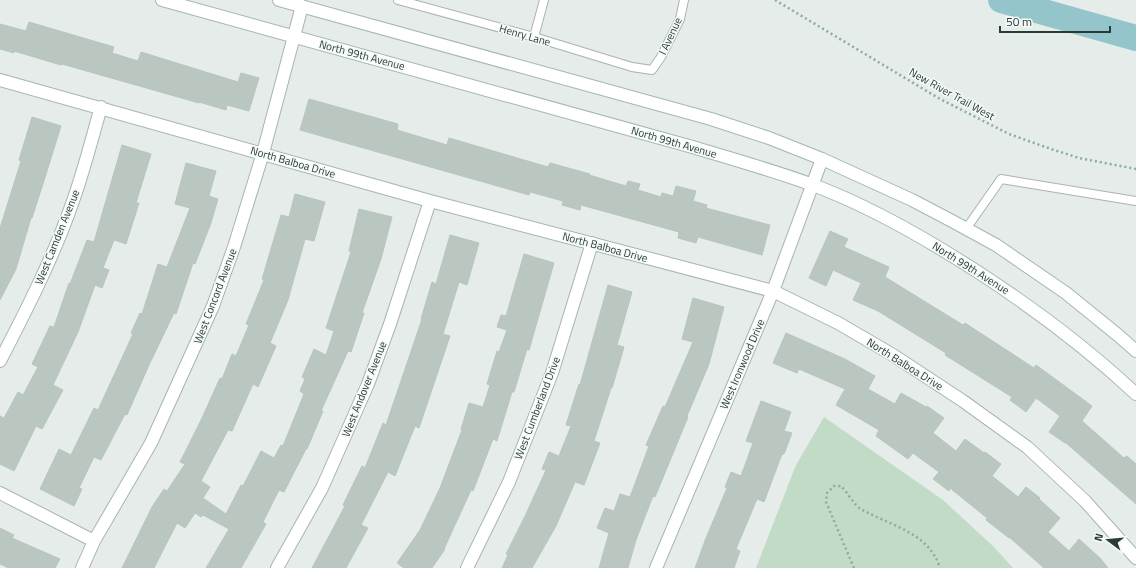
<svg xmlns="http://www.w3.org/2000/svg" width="1136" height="568" viewBox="0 0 1136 568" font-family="'Titillium Web',sans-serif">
	<rect width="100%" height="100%" fill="#e5ece9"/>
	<!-- green -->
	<path fill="#c1dbc6" d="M 824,417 L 943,500 L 994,547 L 1013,568 L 756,568 L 796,465 Z"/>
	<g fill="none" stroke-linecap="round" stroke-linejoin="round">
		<!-- river -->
		<path stroke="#94c5ca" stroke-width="26" d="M 1001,0 L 1136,38"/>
	</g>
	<!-- building -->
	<path fill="#bac7c1" stroke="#b8c5bf" d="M 29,22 L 114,47 L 112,53 L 138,61 L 141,52 L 238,82 L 241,73 L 259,78 L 249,111 L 227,105 L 226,110 L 199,102 L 199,103 L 62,64 L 61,65 L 14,51 L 14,53 L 0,49 L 0,24 L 26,31 Z
		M 309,99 L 398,124 L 397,130 L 447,145 L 449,138 L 548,167 L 550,163 L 590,174 L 589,175 L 626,186 L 628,181 L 640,184 L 638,190 L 661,197 L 662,193 L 673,196 L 676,186 L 696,191 L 693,201 L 707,205 L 706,208 L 770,225 L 762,255 L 698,237 L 696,243 L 678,238 L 679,232 L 581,205 L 580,210 L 562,205 L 563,201 L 530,192 L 529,195 L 300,130 Z
		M 32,117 L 61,126 L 48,168 L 32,218 L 31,218 L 16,269 L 0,300 L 0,228 L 21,161 L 19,160 Z
		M 122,145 L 151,154 L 136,203 L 139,203 L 126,244 L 114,240 L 103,268 L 109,270 L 102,288 L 95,285 L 78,332 L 53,385 L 63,390 L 42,429 L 36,426 L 14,471 L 0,464 L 0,416 L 4,418 L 18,392 L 23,395 L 38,367 L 32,364 L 50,326 L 54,327 L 69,283 L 70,284 L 87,240 L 94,242 Z
		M 186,163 L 216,171 L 209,196 L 218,199 L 211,223 L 195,264 L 193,263 L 176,314 L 174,313 L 149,365 L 127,415 L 125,414 L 101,460 L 94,457 L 79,488 L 82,489 L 74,506 L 40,489 L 59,449 L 71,455 L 94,408 L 98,410 L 133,334 L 131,333 L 140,313 L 142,314 L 158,264 L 167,267 L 190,208 L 175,204 Z
		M 295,194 L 325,202 L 314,241 L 305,239 L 288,300 L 270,343 L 276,346 L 258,387 L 253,384 L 232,431 L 228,430 L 201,481 L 210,487 L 203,498 L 226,514 L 241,485 L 243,486 L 261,451 L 274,458 L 281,445 L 283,446 L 304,394 L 300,391 L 305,379 L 302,377 L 314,349 L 326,355 L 334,331 L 326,328 L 351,252 L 349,251 L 359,209 L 392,217 L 381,259 L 362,313 L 364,313 L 351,352 L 348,351 L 321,411 L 323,411 L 307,449 L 306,449 L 284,492 L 279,490 L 263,522 L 266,524 L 241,568 L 206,568 L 229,529 L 203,515 L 201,517 L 195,513 L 185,528 L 177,523 L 154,568 L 122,568 L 152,507 L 164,489 L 167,491 L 185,464 L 180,462 L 202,418 L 220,378 L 222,379 L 232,354 L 236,356 L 249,325 L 246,324 L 264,280 L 262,279 L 281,215 L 289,217 Z
		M 830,231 L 848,239 L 844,247 L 889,267 L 885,277 L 963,325 L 965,323 L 1034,368 L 1036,365 L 1092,406 L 1082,421 L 1124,458 L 1127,456 L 1136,464 L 1136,504 L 1066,443 L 1065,443 L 1049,432 L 1060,416 L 1036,398 L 1026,412 L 1010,400 L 1012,397 L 945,355 L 946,353 L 878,311 L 853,300 L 861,283 L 833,270 L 826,286 L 809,278 Z
		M 450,235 L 479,243 L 467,285 L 459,282 L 443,334 L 450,336 L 419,428 L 415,426 L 395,476 L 388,472 L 361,525 L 368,528 L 346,568 L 312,568 L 345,506 L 343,505 L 362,466 L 365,468 L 383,423 L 386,425 L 422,319 L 421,319 L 432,282 L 436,284 Z
		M 524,254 L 554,263 L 529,350 L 527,349 L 514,392 L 512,392 L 497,441 L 493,439 L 473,491 L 471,490 L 444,549 L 445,549 L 432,568 L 404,568 L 397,563 L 420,530 L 440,488 L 462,430 L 461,429 L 469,403 L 483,407 L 490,385 L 487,384 L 497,351 L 499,352 L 507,330 L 497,327 L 501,315 L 506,316 Z
		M 608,285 L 632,292 L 617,345 L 624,347 L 612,388 L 611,388 L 594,441 L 600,443 L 584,485 L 575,482 L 556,526 L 532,568 L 502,568 L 508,555 L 506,554 L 526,514 L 546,470 L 542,469 L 549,452 L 559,456 L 571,426 L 566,425 L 579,384 L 580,385 Z
		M 693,298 L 724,307 L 709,364 L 687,416 L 688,417 L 655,497 L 653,496 L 636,540 L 628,568 L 599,568 L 609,533 L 597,528 L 605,508 L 614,511 L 620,494 L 630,497 L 649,446 L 646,445 L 663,406 L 665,407 L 693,342 L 682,339 Z
		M 786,333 L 845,359 L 875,376 L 868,389 L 895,404 L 901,393 L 926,407 L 927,406 L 944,418 L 933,433 L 956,451 L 965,439 L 984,453 L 985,452 L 1001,464 L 992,476 L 1018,497 L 1026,487 L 1040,498 L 1039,499 L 1060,518 L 1048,532 L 1069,551 L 1079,539 L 1100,558 L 1108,568 L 1044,568 L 1009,537 L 1009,538 L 986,520 L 987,518 L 950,488 L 949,491 L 933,479 L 939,472 L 913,453 L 908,459 L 876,436 L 879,430 L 836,405 L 845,389 L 799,369 L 797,373 L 773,363 Z
		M 761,401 L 791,412 L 784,431 L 792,433 L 784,454 L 782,454 L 764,502 L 757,499 L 736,549 L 740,551 L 734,568 L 695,568 L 706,538 L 727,488 L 725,487 L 731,472 L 741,476 L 753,443 L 746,441 Z
		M 0,528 L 14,535 L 12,538 L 60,559 L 55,568 L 9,568 L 0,564 Z"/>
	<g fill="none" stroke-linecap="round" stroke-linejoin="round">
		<!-- lane casing -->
		<g stroke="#a8b4af" stroke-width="10">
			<path id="lane" d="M 398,0 L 534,37 L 632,67 L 652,70 L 661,57 L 680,19 L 684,0
				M 534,37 L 544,0
				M 966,229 L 1001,179 L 1136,201"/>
		</g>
		<!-- street casing -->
		<g stroke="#a8b4af" stroke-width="14">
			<path id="street" d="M 0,80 L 430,201 L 773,291 L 838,323 L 893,355 L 963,401 L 1027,447 L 1085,501 L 1136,558
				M 0,361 C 27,309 54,256 73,201 C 84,170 92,138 101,107
				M 0,493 L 94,541
				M 82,568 L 94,541 L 151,443 L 213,306 L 234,247 L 263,153 L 302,6
				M 277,568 L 322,488 L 368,384 L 390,324 L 430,201
				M 467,568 L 509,482 L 552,373 L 592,243
				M 656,568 L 773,291 L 822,159"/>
		</g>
		<!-- secondary casing -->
		<g stroke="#a4b7af" stroke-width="14">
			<path id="secondary" d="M 162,0 L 689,146 C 730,158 772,170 813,185 C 872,207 927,239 981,274 C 1036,310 1088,349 1136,394
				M 279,0 L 711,119 L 769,138 L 822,159 L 912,200 L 952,221 L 996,245 L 1066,293 L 1119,336 L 1136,351"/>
		</g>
		<!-- path -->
		<path stroke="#89ac9f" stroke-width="2.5" stroke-dasharray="2 3" stroke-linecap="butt" d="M 775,0 L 940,99 L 1009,134 L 1051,149 L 1079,158 L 1136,169
			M 854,568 L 826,502 L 827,493 L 834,486 L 841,486 C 847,492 855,506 861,509 C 890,526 929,532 940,568"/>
		<!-- lane -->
		<use href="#lane" stroke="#fff" stroke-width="8"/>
		<!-- street -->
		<use href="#street" stroke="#fff" stroke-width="12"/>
		<!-- secondary -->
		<use href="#secondary" stroke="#fff" stroke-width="12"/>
	</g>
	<g text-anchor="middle" stroke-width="3" stroke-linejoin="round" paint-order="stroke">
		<!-- street labels -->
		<g font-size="11" fill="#263c35" stroke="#f5f9f7">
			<text transform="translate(525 35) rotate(16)" y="4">Henry Lane</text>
			<text transform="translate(670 36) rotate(-65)" y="4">I Avenue</text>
			<text transform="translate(362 55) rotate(15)" y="4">North 99th Avenue</text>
			<text transform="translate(952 94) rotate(29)" y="4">New River Trail West</text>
			<text transform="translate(674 142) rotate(16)" y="4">North 99th Avenue</text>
			<text transform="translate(293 162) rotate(16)" y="4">North Balboa Drive</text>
			<text transform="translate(57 237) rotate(-68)" y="4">West Camden Avenue</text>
			<text transform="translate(605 247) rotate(15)" y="4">North Balboa Drive</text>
			<text transform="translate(971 268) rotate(32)" y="4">North 99th Avenue</text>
			<text transform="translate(215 296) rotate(-69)" y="4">West Concord Avenue</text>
			<text transform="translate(742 364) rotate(-67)" y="4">West Ironwood Drive</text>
			<text transform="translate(905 364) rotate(32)" y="4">North Balboa Drive</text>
			<text transform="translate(364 389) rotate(-68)" y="4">West Andover Avenue</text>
			<text transform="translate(537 408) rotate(-69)" y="4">West Cumberland Drive</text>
		</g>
	</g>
	<!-- north arrow -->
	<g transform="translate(1108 540) rotate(286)" stroke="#f5f9f7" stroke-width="3" paint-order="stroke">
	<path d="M0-3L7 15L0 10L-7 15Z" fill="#263c35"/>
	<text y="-6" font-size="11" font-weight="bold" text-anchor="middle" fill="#263c35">N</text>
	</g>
	<!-- scale -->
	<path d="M1000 26v6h110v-6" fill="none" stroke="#263c35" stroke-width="2"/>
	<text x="1006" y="26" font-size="12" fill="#263c35" stroke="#f5f9f7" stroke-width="3" paint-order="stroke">50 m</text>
</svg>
